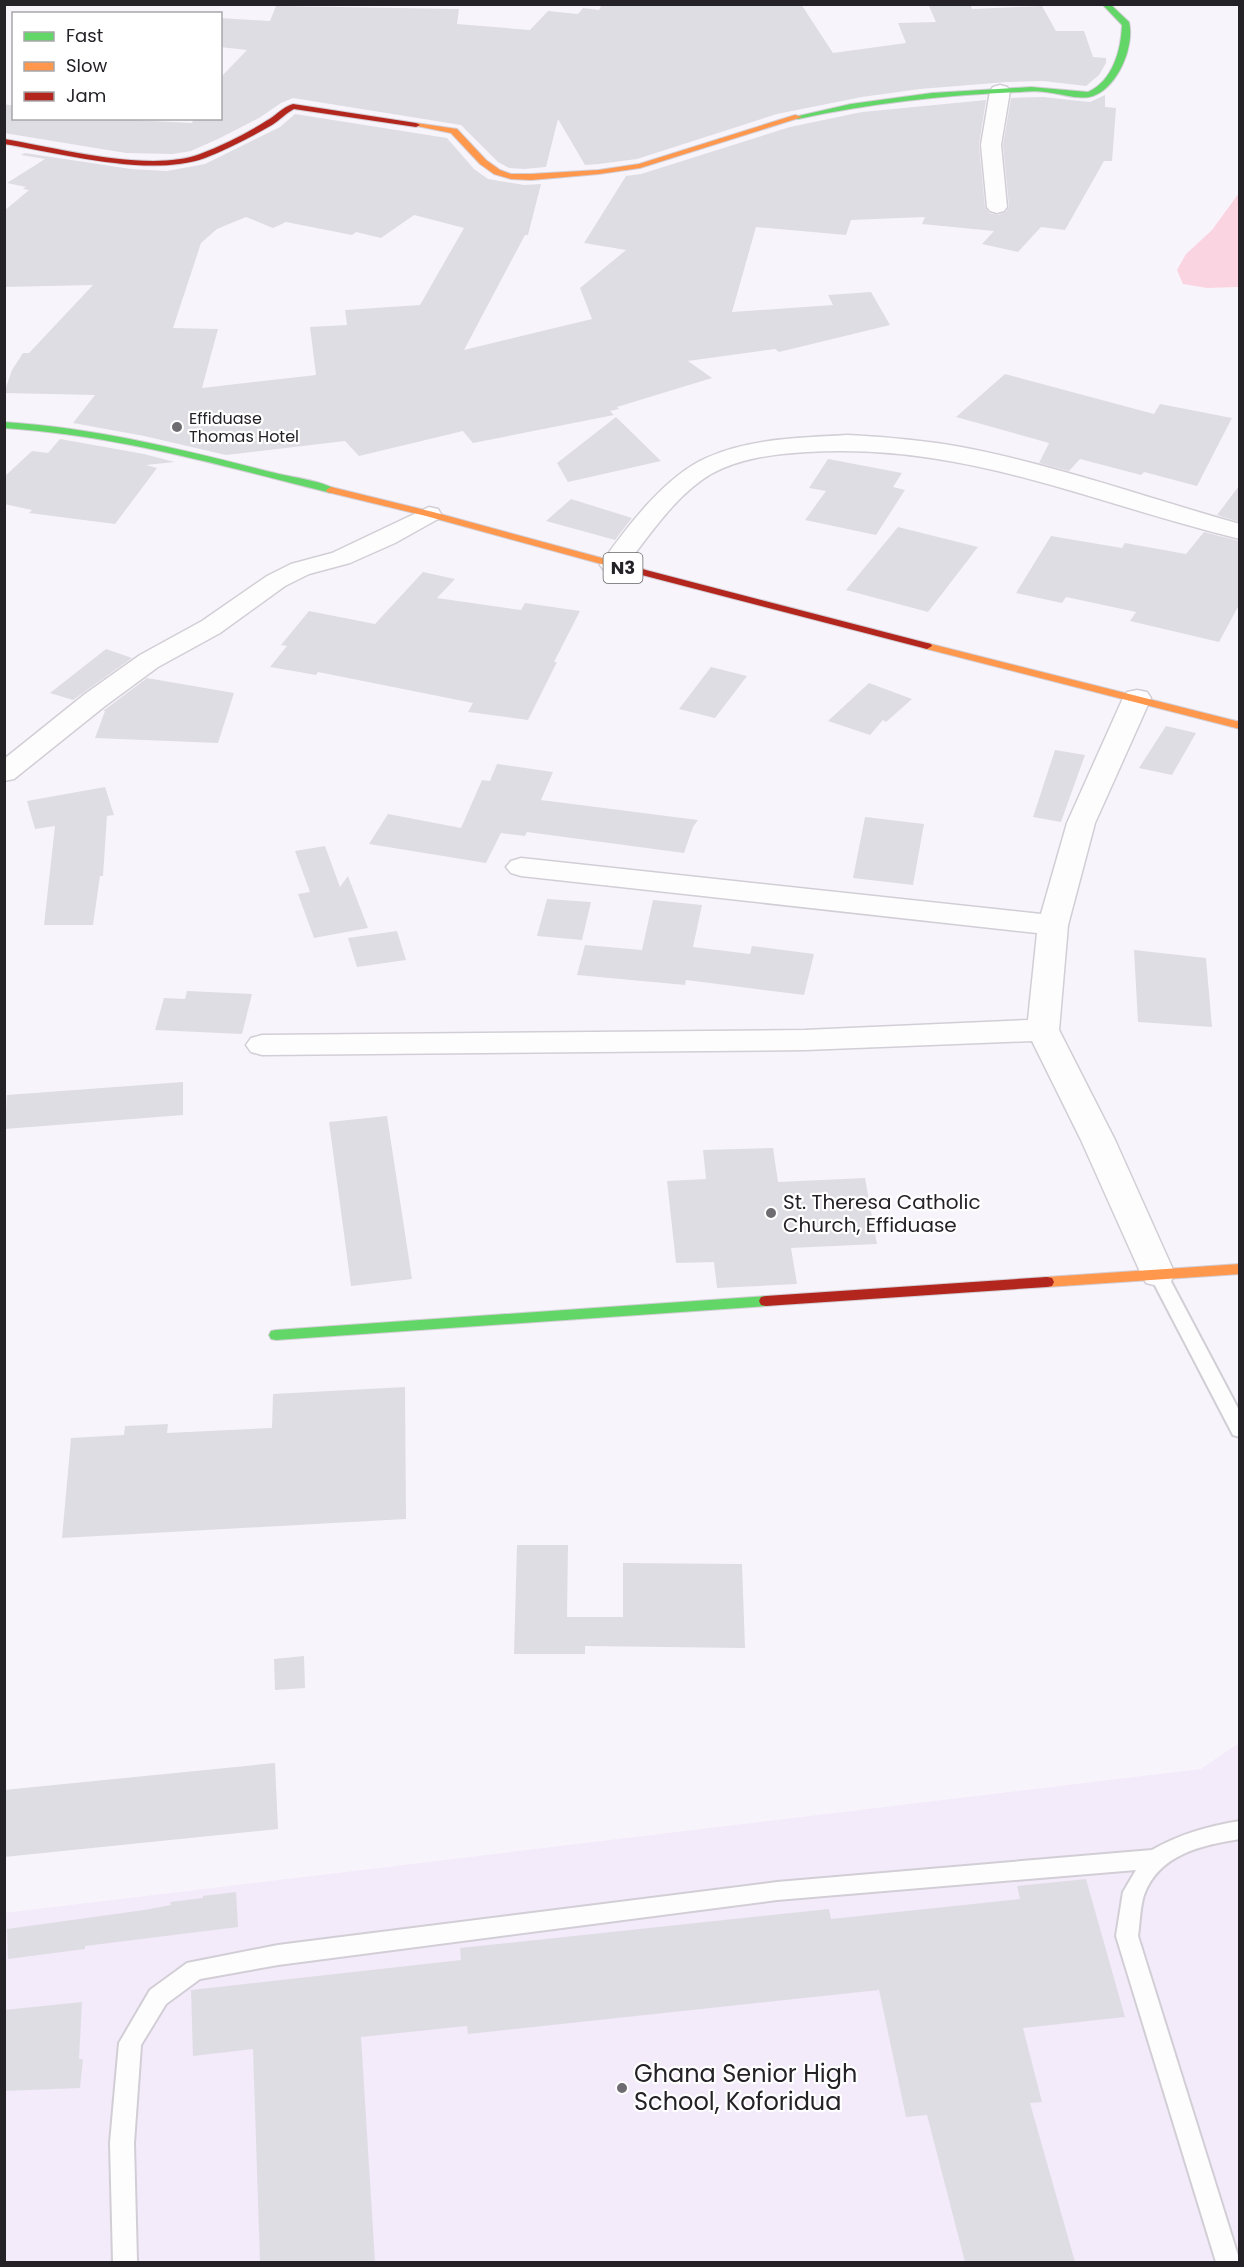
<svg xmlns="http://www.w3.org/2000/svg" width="1244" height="2267" viewBox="0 0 1244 2267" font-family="Poppins,sans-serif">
	<rect width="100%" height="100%" fill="#f8f4fb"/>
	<!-- built -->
	<path fill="#f3eafa" d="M 1239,1743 L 1239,2262 L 5,2262 L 4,1913 L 1201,1769 Z"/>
	<!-- green -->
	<path fill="#fbd4e1" d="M 1239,193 L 1239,287 L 1207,288 L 1183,284 L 1177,270 L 1186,254 L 1212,230 Z"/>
	<!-- building -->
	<path fill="#dfdde4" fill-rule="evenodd" d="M 602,4 L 801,4 L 833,53 L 906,43 L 898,23 L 936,22 L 928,4 L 970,4 L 972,9 L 1042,6 L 1056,31 L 1084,31 L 1093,57 L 1106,58 L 1106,63 L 1099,75 L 1086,86 L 1043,81 L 1007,82 L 920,89 L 862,97 L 777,114 L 637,159 L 599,164 L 585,165 L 558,119 L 546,167 L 524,169 L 509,168 L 498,162 L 461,125 L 293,98 L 281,103 L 259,118 L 218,139 L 191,151 L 173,154 L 126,153 L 4,133 L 4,104 L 14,106 L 14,118 L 96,118 L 192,123 L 194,118 L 220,118 L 220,78 L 247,50 L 220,47 L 220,18 L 270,21 L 276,6 L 459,9 L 457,24 L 530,30 L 548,11 L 578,14 L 583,8 L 599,10 Z
		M 1105,95 L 1105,107 L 1116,108 L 1112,161 L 1104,161 L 1065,230 L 1041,227 L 1018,252 L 982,244 L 994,231 L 922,224 L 925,217 L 851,220 L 846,235 L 756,227 L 732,312 L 833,305 L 828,295 L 871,292 L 890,325 L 779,352 L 775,349 L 688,361 L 712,378 L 617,407 L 619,409 L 610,411 L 614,415 L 473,443 L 463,431 L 359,456 L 345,441 L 226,455 L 144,436 L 73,423 L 95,395 L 4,393 L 12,370 L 23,353 L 29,353 L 93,285 L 4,287 L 4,211 L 29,190 L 23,189 L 26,187 L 7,183 L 45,159 L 21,155 L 25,153 L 131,169 L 167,171 L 205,164 L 280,127 L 295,114 L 447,138 L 474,169 L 488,179 L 524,185 L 541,184 L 528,235 L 525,235 L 464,350 L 592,319 L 580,288 L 626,250 L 584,243 L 626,176 L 641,174 L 790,127 L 862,112 L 986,100 L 979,145 L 985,207 L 989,213 L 998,215 L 1006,212 L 1009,207 L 1003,145 L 1011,98 L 1043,97 L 1090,102 ZM 414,215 L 464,228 L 420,305 L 345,310 L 347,325 L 310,327 L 316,375 L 202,388 L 218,329 L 173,328 L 201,243 L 217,229 L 246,217 L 273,228 L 286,222 L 352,235 L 356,232 L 381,238 Z
		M 1005,374 L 1154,414 L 1160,404 L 1232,418 L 1197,486 L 1144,472 L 1141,475 L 1080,459 L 1069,471 L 1039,463 L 1049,443 L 956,417 Z
		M 616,417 L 661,461 L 568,482 L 557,463 Z
		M 60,439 L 144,454 L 175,462 L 146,465 L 157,468 L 115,524 L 29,513 L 32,510 L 4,504 L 4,477 L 32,451 L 48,453 Z
		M 828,459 L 902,473 L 893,487 L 905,490 L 876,535 L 805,520 L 826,491 L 809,488 Z
		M 1239,486 L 1239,522 L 1217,515 Z
		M 571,499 L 632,518 L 615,540 L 546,521 Z
		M 898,527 L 978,547 L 928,612 L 846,590 Z
		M 1204,532 L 1239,541 L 1239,605 L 1219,642 L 1130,621 L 1136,612 L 1066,597 L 1062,603 L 1016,593 L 1051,536 L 1122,548 L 1125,543 L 1186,554 Z
		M 423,572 L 455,579 L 437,598 L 521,610 L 525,603 L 580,611 L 554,662 L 557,662 L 528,720 L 468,712 L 473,703 L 318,672 L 316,675 L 270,667 L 287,646 L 281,645 L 309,611 L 375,624 Z
		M 106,649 L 132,658 L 73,700 L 50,693 Z
		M 711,667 L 747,676 L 715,718 L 679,709 Z
		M 147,678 L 234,693 L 218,743 L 95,738 L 105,711 L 103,711 Z
		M 869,683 L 912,699 L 886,722 L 883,720 L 870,735 L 828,721 Z
		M 1166,726 L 1196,733 L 1172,775 L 1139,768 Z
		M 1055,750 L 1085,755 L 1061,822 L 1033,817 Z
		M 497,764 L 553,772 L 541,800 L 698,820 L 693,827 L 684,853 L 527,832 L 525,836 L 501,833 L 486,863 L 369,844 L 388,814 L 461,828 L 482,780 L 490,781 Z
		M 105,787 L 114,815 L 107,816 L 103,876 L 100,876 L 93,925 L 44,925 L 55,826 L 35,829 L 27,801 Z
		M 865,817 L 924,824 L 913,885 L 853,878 Z
		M 325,846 L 340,887 L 348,876 L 368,928 L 314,938 L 298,894 L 310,892 L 295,851 Z
		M 547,899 L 591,902 L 582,940 L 537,936 Z
		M 653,900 L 702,905 L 693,947 L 750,954 L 752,946 L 814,954 L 804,995 L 686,980 L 685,985 L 577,975 L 585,945 L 642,950 Z
		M 397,931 L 406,960 L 357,967 L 348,938 Z
		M 1134,950 L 1206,958 L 1212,1027 L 1138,1022 Z
		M 187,991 L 252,994 L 242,1034 L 155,1030 L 164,998 L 185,999 Z
		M 183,1082 L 183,1115 L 5,1129 L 7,1095 Z
		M 387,1116 L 412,1279 L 351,1286 L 329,1122 Z
		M 773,1148 L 778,1182 L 865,1178 L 877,1244 L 791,1248 L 797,1284 L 717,1288 L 714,1262 L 676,1263 L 667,1181 L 706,1179 L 703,1150 Z
		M 405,1387 L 406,1519 L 62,1538 L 71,1438 L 124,1435 L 125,1426 L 168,1424 L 167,1433 L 272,1428 L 273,1394 Z
		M 517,1545 L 568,1545 L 567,1617 L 623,1617 L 623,1563 L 742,1564 L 745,1648 L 585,1646 L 585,1654 L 514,1654 Z
		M 304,1656 L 305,1688 L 275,1690 L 274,1659 Z
		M 275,1763 L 278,1829 L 4,1857 L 4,1790 Z
		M 1086,1879 L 1125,2017 L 1023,2028 L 1042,2102 L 1030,2103 L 1075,2262 L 965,2262 L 927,2115 L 906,2117 L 879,1990 L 468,2034 L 467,2026 L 361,2037 L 375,2262 L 260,2262 L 253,2049 L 193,2056 L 191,1990 L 461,1960 L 460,1948 L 829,1909 L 831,1919 L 1020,1899 L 1017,1886 Z
		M 236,1892 L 238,1927 L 85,1946 L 85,1949 L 8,1959 L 7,1929 L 144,1910 L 171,1905 L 170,1902 L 203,1898 L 203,1896 Z
		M 82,2002 L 79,2059 L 83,2059 L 80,2088 L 4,2091 L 4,2010 Z"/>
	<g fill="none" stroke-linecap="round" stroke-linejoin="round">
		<!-- lane casing -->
		<g stroke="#d2ced5" stroke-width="4">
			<path id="lane" d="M 1158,1268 L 1164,1270 L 1167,1274 L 1240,1412 L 1240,1437 L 1233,1435 L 1149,1274 L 1152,1270 Z
				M 1240,1821 L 1240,1839 C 1202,1845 1159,1854 1144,1895 C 1140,1907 1140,1923 1138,1936 L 1240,2262 L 1216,2262 L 1116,1936 L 1123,1892 L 1136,1870 L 777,1900 L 278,1965 L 200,1979 L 166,2004 L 141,2045 L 134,2143 L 137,2262 L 113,2262 L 110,2143 L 119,2043 L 150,1990 L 187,1963 L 278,1945 L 777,1882 L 1152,1850 C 1180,1834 1208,1826 1240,1821 Z"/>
		</g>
		<!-- street casing -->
		<g stroke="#d2ced5" stroke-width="3">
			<path id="street" d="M 1000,85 L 1007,87 L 1010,91 L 1001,145 L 1007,207 L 1004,211 L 997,213 L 990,211 L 987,207 L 981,145 L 990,91 L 993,87 Z
				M 847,435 C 885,437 923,440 961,447 C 1056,465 1147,498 1240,524 L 1240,539 C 1092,503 963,442 807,452 C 774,454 740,458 711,474 C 674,496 648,538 622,570 L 613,573 L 604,570 L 600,565 C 626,528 665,476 706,458 C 750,438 800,438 847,435 Z
				M 429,507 L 438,509 L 441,514 L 438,519 L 395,543 L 350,563 L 309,574 L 285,586 L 220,633 L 158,667 L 105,706 L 14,779 L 4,781 L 4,759 L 85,694 L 140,655 L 202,621 L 267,576 L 291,564 L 332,553 Z
				M 1137,690 L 1147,692 L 1151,698 L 1095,823 L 1068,925 L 1059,1030 L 1115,1140 L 1175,1274 L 1170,1283 L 1158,1286 L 1146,1283 L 1141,1274 L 1081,1140 L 1032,1041 L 805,1050 L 262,1055 L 251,1052 L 246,1045 L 251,1038 L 262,1035 L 805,1030 L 1028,1020 L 1037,933 L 521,876 L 511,873 L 506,867 L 511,861 L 521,858 L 1041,914 L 1067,823 L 1123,698 L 1127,692 Z"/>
		</g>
		<!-- fast casing -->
		<g stroke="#d2ced5" stroke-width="2">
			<path id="fast" d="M 1102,4 L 1110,4 L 1129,22 C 1135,46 1118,87 1093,96 C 1080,100 1066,95 1052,93 C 1042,91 1031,91 1020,92 C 945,95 872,103 798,119 L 794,117 L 851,104 L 932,93 L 1031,87 L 1088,92 C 1113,81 1121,50 1122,25 Z
				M 4,422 C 97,428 185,450 275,473 C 290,477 324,481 336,490 L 331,493 C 223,466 116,435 4,428 Z
				M 766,1296 L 771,1297 L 773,1301 L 771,1305 L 766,1306 L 276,1340 L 271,1339 L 269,1335 L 271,1331 L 276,1330 Z"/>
		</g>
		<!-- slow casing -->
		<g stroke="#d2ced5" stroke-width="2">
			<path id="slow" d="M 795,115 L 802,117 L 640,168 L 599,174 L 531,180 L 511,179 L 494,174 L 480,164 L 451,133 L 412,125 L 416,123 L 457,129 L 486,160 L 500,170 L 511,174 L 531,174 L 599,170 L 639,164 Z
				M 331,487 L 433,512 L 646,570 L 647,572 L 642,575 L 638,574 L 426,516 L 327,492 L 326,490 Z
				M 927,643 L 1240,722 L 1240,729 L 923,648 L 923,644 Z
				M 1240,1264 L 1240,1274 L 1047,1287 L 1042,1286 L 1040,1282 L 1042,1278 L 1047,1277 Z"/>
		</g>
		<!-- jam casing -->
		<g stroke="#d2ced5" stroke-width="2">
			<path id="jam" d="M 293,104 L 416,123 L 420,125 L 416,127 L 294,109 C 286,113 280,120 272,125 C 251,137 228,149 205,158 C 150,178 61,153 4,144 L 4,139 C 58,148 150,173 200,154 C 223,145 246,134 266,121 C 276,116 282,107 293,104 Z
				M 642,569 L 931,644 L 932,646 L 927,649 L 638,574 L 637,572 Z
				M 1047,1277 L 1052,1278 L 1054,1282 L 1052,1286 L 1047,1287 L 766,1306 L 761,1305 L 759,1301 L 761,1297 L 766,1296 Z"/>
		</g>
		<!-- lane -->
		<use href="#lane" fill="#fefdfe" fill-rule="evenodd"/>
		<!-- street -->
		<use href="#street" fill="#fefdfe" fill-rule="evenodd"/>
		<!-- fast -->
		<use href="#fast" fill="#63d668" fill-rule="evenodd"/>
		<!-- slow -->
		<use href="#slow" fill="#ff974d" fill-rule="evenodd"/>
		<!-- jam -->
		<use href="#jam" fill="#b3261e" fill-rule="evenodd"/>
	</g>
	<!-- markers -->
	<g fill="#6e6b71" stroke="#fff" stroke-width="2">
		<circle cx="177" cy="427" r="6"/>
		<circle cx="771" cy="1213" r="6"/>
		<circle cx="622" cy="2088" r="6"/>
	</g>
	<g text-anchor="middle" stroke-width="4.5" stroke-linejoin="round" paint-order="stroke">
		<!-- far-poi labels -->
		<g font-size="16" fill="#242127" stroke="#fff" text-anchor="start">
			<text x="189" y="424">Effiduase<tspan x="189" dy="18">Thomas Hotel</tspan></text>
		</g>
		<!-- shield labels -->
		<rect fill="#fff" stroke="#666468" stroke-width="1.5" x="603.5" y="553" width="39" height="30" rx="4.5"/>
		<g font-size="18" font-weight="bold" fill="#242127">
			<text x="623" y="574">N3</text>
		</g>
		<!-- poi labels -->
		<g font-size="20" fill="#242127" stroke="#fff" text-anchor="start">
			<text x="783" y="1209">St. Theresa Catholic<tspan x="783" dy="23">Church, Effiduase</tspan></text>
		</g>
		<!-- near-poi labels -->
		<g font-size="24" fill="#242127" stroke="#fff" text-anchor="start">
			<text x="634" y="2082">Ghana Senior High<tspan x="634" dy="28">School, Koforidua</tspan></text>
		</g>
	</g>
	<!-- border -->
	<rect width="1244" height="2267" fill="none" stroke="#242127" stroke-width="12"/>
	<!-- legend -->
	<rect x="12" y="12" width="210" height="108" fill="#ffffff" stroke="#a7a6a9" stroke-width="1.5"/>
	<rect x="24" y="32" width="30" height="9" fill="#63d668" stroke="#a7a6a9" stroke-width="1.5"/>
	<text x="66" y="42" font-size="18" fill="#242127">Fast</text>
	<rect x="24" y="62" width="30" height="9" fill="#ff974d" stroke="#a7a6a9" stroke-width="1.5"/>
	<text x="66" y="72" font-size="18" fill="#242127">Slow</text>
	<rect x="24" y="92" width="30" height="9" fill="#b3261e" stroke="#a7a6a9" stroke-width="1.5"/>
	<text x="66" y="102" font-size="18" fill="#242127">Jam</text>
</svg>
